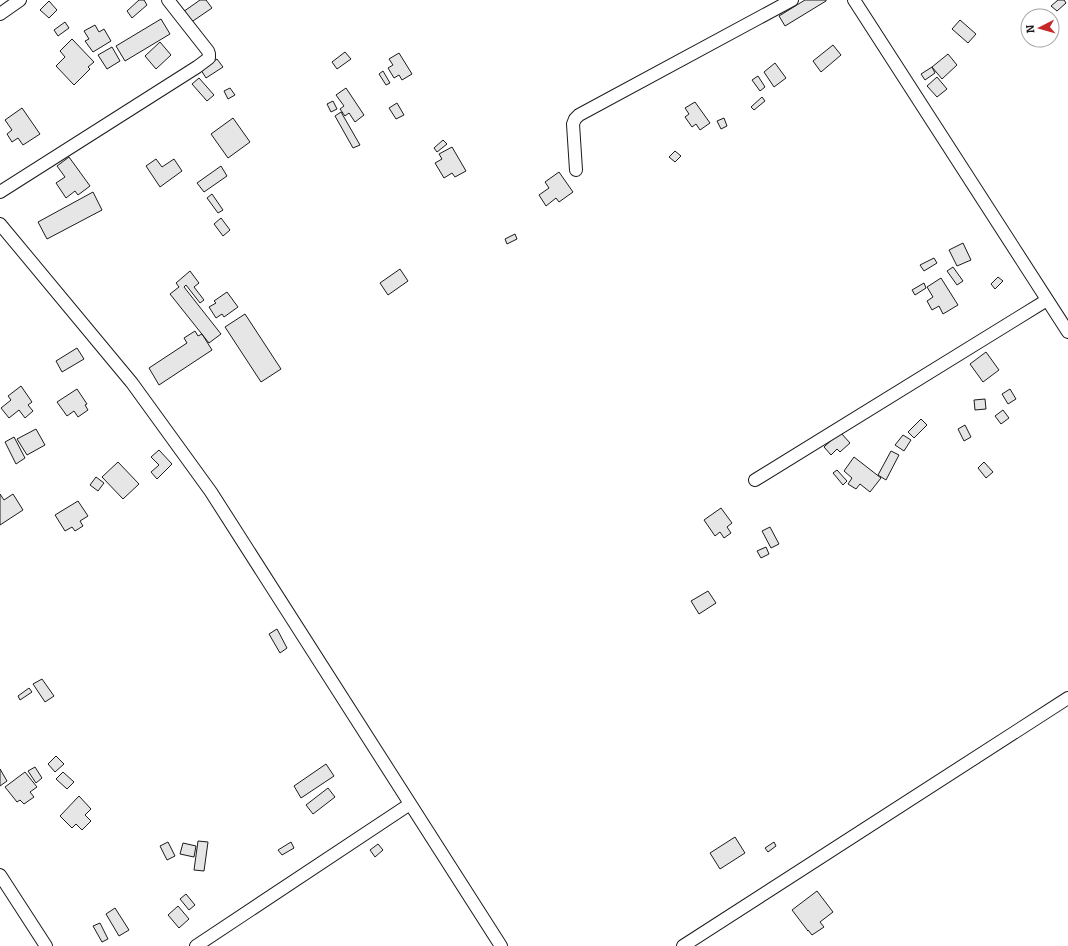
<svg xmlns="http://www.w3.org/2000/svg" width="1068" height="946" viewBox="0 0 1068 946" font-family="Bitter,serif">
	<rect width="100%" height="100%" fill="#fff"/>
	<!-- building -->
	<path fill="#e6e6e6" stroke="#1a1a1a" d="M 139,0 L 144,0 L 147,5 L 132,18 L 127,11 Z
		M 200,0 L 206,0 L 212,8 L 190,23 L 183,12 Z
		M 805,0 L 826,0 L 826,1 L 785,26 L 779,16 Z
		M 1058,0 L 1064,0 L 1066,3 L 1057,11 L 1051,6 Z
		M 49,1 L 57,10 L 49,18 L 40,10 Z
		M 161,19 L 170,34 L 125,61 L 116,46 Z
		M 960,20 L 976,34 L 968,43 L 952,29 Z
		M 65,22 L 69,28 L 58,36 L 54,30 Z
		M 95,25 L 99,32 L 104,29 L 111,41 L 93,52 L 85,41 L 89,39 L 84,31 Z
		M 72,39 L 94,62 L 88,67 L 90,69 L 74,85 L 56,66 L 65,57 L 60,51 Z
		M 160,42 L 171,55 L 156,69 L 145,56 Z
		M 833,45 L 841,55 L 821,72 L 813,61 Z
		M 112,47 L 120,61 L 107,69 L 98,55 Z
		M 345,52 L 351,59 L 337,69 L 332,62 Z
		M 399,53 L 412,74 L 402,80 L 399,75 L 394,78 L 388,68 L 393,65 L 389,59 Z
		M 948,54 L 957,65 L 942,79 L 932,67 Z
		M 217,59 L 223,67 L 206,78 L 201,70 Z
		M 775,63 L 786,78 L 774,87 L 764,72 Z
		M 932,67 L 935,73 L 925,80 L 921,74 Z
		M 383,71 L 390,83 L 386,85 L 379,74 Z
		M 758,76 L 765,87 L 760,91 L 752,80 Z
		M 937,77 L 947,89 L 937,97 L 927,86 Z
		M 199,78 L 214,95 L 207,101 L 192,84 Z
		M 230,88 L 235,95 L 228,99 L 224,91 Z
		M 346,88 L 364,115 L 355,122 L 349,113 L 345,116 L 340,109 L 344,106 L 336,95 Z
		M 762,97 L 765,101 L 754,110 L 751,107 Z
		M 333,101 L 337,109 L 331,112 L 327,104 Z
		M 695,102 L 710,123 L 700,130 L 696,124 L 692,127 L 685,117 L 689,114 L 685,108 Z
		M 397,103 L 404,115 L 396,119 L 389,108 Z
		M 22,108 L 40,134 L 23,145 L 18,138 L 12,142 L 7,134 L 12,130 L 5,120 Z
		M 341,112 L 360,145 L 353,148 L 335,116 Z
		M 233,118 L 250,142 L 228,158 L 211,134 Z
		M 724,118 L 727,126 L 721,129 L 717,121 Z
		M 443,140 L 447,144 L 437,152 L 434,148 Z
		M 452,147 L 466,171 L 455,177 L 452,173 L 444,178 L 435,163 L 442,159 L 439,154 Z
		M 675,151 L 681,156 L 675,162 L 669,157 Z
		M 69,157 L 90,186 L 78,195 L 75,191 L 66,198 L 56,183 L 65,177 L 57,166 Z
		M 156,159 L 162,167 L 174,159 L 182,171 L 160,187 L 146,166 Z
		M 221,166 L 227,176 L 204,192 L 197,183 Z
		M 559,172 L 573,192 L 559,202 L 556,198 L 546,206 L 539,195 L 549,188 L 545,182 Z
		M 93,192 L 102,210 L 47,239 L 38,222 Z
		M 212,194 L 223,210 L 218,213 L 207,198 Z
		M 221,218 L 230,230 L 223,236 L 214,224 Z
		M 515,234 L 517,239 L 507,244 L 505,239 Z
		M 963,243 L 971,260 L 957,266 L 949,250 Z
		M 934,258 L 937,263 L 924,271 L 920,265 Z
		M 953,267 L 963,281 L 957,285 L 947,271 Z
		M 400,269 L 408,281 L 388,295 L 380,283 Z
		M 190,271 L 199,283 L 194,287 L 204,300 L 200,303 L 186,285 L 184,287 L 221,334 L 209,343 L 170,294 L 179,287 L 176,283 Z
		M 998,277 L 1003,281 L 995,289 L 991,284 Z
		M 941,278 L 958,305 L 943,314 L 939,306 L 932,310 L 927,301 L 933,297 L 927,287 Z
		M 924,283 L 926,288 L 915,295 L 912,290 Z
		M 227,292 L 238,307 L 224,317 L 222,314 L 216,318 L 209,307 L 216,303 L 214,301 Z
		M 245,314 L 281,369 L 261,382 L 225,327 Z
		M 195,331 L 198,336 L 202,334 L 212,350 L 159,385 L 149,368 L 187,343 L 184,338 Z
		M 77,348 L 84,359 L 62,372 L 56,361 Z
		M 986,352 L 999,370 L 983,382 L 970,364 Z
		M 21,386 L 32,402 L 28,405 L 33,411 L 25,418 L 19,410 L 9,418 L 1,408 L 11,400 L 8,396 Z
		M 77,389 L 87,404 L 85,405 L 88,410 L 78,417 L 74,411 L 67,416 L 57,402 Z
		M 1010,389 L 1016,399 L 1008,404 L 1002,394 Z
		M 985,399 L 986,409 L 975,410 L 974,400 Z
		M 1003,410 L 1009,418 L 1001,424 L 995,416 Z
		M 921,419 L 927,425 L 914,438 L 908,432 Z
		M 965,425 L 971,437 L 964,441 L 958,429 Z
		M 36,429 L 45,445 L 27,455 L 17,439 Z
		M 841,433 L 850,443 L 840,452 L 837,449 L 831,455 L 824,447 L 836,436 L 837,437 Z
		M 903,435 L 911,440 L 904,451 L 895,445 Z
		M 14,437 L 25,458 L 16,464 L 5,442 Z
		M 159,450 L 172,464 L 157,479 L 151,472 L 159,465 L 151,457 Z
		M 891,451 L 899,455 L 886,480 L 878,475 Z
		M 854,457 L 881,478 L 870,492 L 860,484 L 856,489 L 848,484 L 852,478 L 844,471 Z
		M 118,462 L 139,484 L 123,499 L 102,477 Z
		M 984,462 L 993,472 L 986,478 L 978,468 Z
		M 837,470 L 847,481 L 843,485 L 833,473 Z
		M 96,477 L 104,483 L 98,491 L 90,485 Z
		M 0,494 L 4,500 L 13,494 L 23,510 L 0,525 Z
		M 78,501 L 88,516 L 80,521 L 83,526 L 75,531 L 72,527 L 65,531 L 55,515 Z
		M 721,508 L 732,523 L 727,527 L 731,533 L 724,538 L 720,532 L 715,536 L 704,520 Z
		M 770,527 L 779,544 L 771,548 L 762,531 Z
		M 766,547 L 769,554 L 761,558 L 757,551 Z
		M 708,591 L 716,603 L 699,614 L 691,601 Z
		M 277,629 L 287,648 L 280,653 L 269,634 Z
		M 42,679 L 54,696 L 45,702 L 33,684 Z
		M 29,688 L 32,692 L 20,700 L 18,696 Z
		M 56,756 L 64,764 L 55,772 L 48,764 Z
		M 326,764 L 334,776 L 301,798 L 294,786 Z
		M 35,767 L 42,778 L 36,783 L 28,771 Z
		M 0,769 L 7,781 L 0,786 Z
		M 25,772 L 37,787 L 30,792 L 34,797 L 24,804 L 20,800 L 17,802 L 5,787 Z
		M 63,772 L 74,782 L 67,789 L 56,779 Z
		M 328,788 L 335,797 L 313,814 L 306,805 Z
		M 79,796 L 91,809 L 85,815 L 91,821 L 82,830 L 76,824 L 72,828 L 60,816 Z
		M 735,837 L 745,853 L 720,869 L 710,853 Z
		M 198,841 L 208,842 L 204,871 L 194,870 Z
		M 168,842 L 175,856 L 167,860 L 160,846 Z
		M 291,842 L 294,848 L 282,855 L 278,850 Z
		M 774,842 L 776,846 L 768,852 L 765,848 Z
		M 183,843 L 196,846 L 194,857 L 180,854 Z
		M 378,844 L 383,850 L 375,857 L 370,850 Z
		M 817,891 L 833,912 L 820,922 L 824,927 L 812,935 L 808,930 L 808,931 L 792,910 Z
		M 186,894 L 195,905 L 189,910 L 180,899 Z
		M 178,906 L 189,919 L 179,928 L 168,915 Z
		M 115,908 L 129,930 L 119,936 L 106,914 Z
		M 100,923 L 108,939 L 102,942 L 93,926 Z"/>
	<g fill="none" stroke-linecap="round" stroke-linejoin="round">
		<!-- minor casing -->
		<g stroke="#1a1a1a" stroke-width="14">
			<path id="minor" d="M 854,0 L 1068,332
				M 0,14 L 20,0
				M 576,170 L 573,124 L 575,119 L 579,115 L 792,0
				M 0,192 L 197,67 L 209,58 L 209,54 L 208,51 L 168,0
				M 0,224 L 132,383 L 211,492 L 501,946
				M 755,480 L 1047,300
				M 0,875 L 46,946
				M 196,946 L 410,804
				M 683,946 L 1068,698"/>
		</g>
		<!-- minor -->
		<use href="#minor" stroke="#fff" stroke-width="12"/>
	</g>
	<!-- north arrow -->
	<g transform="translate(1040 28) rotate(264)"><circle r="19" fill="#ffffff" stroke="#a3a3a3"/>
	<path d="M0-3L7 15L0 10L-7 15Z" fill="#c62828"/>
	<text y="-6" font-size="11" font-weight="bold" text-anchor="middle" fill="#1a1a1a">N</text>
	</g>
</svg>
